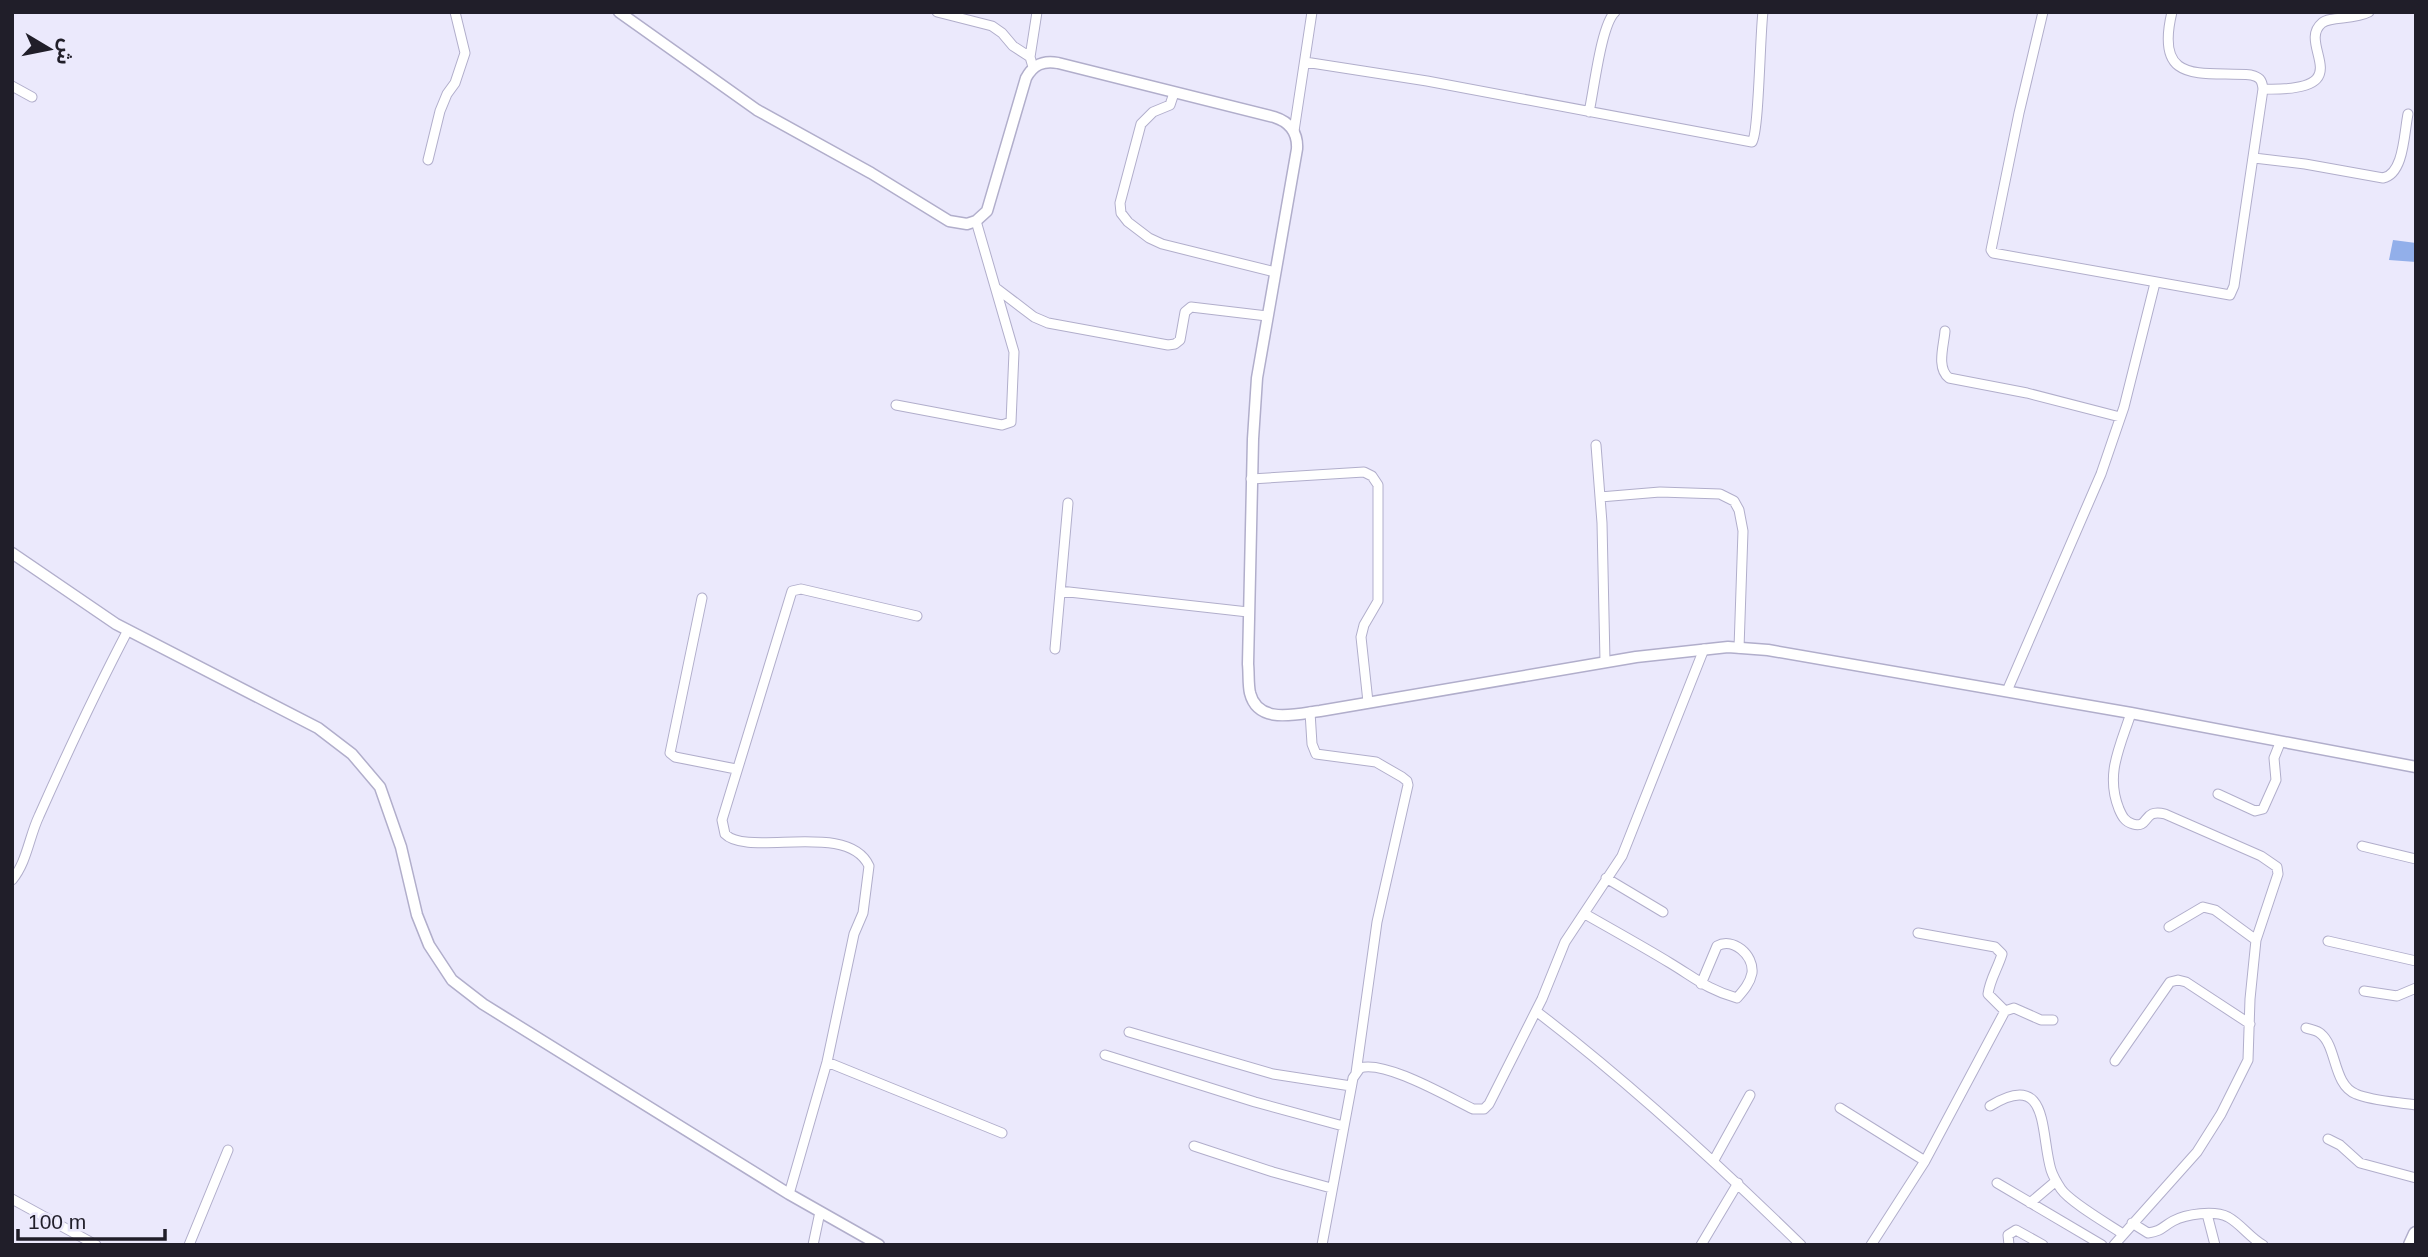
<svg xmlns="http://www.w3.org/2000/svg" width="2428" height="1257" viewBox="0 0 2428 1257" font-family="Helvetica,'Noto Sans Arabic',sans-serif">
	<rect width="100%" height="100%" fill="#ebe9fc"/>
	<!-- water -->
	<path fill="#92afea" d="M 2393,240 L 2416,243 L 2416,262 L 2389,260 Z"/>
	<g fill="none" stroke-linecap="round" stroke-linejoin="round">
		<!-- minor casing -->
		<g stroke="#b1aecb" stroke-width="11">
			<path id="minor" d="M 937,12 L 992,26 L 1002,33 L 1013,46 L 1030,57 L 1033,67
				M 2043,12 L 2019,113 L 1991,250 L 1993,253 L 2230,295 L 2234,286 L 2263,89 C 2262,79 2259,77 2251,75 C 2201,71 2154,86 2172,12
				M 1030,57 L 1037,12
				M 1305,62 L 1427,81 L 1752,142 C 1759,133 1760,33 1763,12
				M 12,86 L 32,97
				M 2263,89 C 2364,92 2295,45 2322,23 C 2330,16 2354,20 2369,12
				M 1174,93 L 1170,105 L 1153,112 L 1141,124 L 1120,203 L 1121,213 L 1128,222 L 1149,238 L 1162,244 L 1275,272
				M 1589,112 C 1594,90 1601,25 1615,12
				M 1294,131 L 1312,12
				M 2254,158 L 2305,164 L 2383,178 C 2404,174 2404,133 2408,114
				M 428,160 L 440,111 L 447,94 L 455,83 L 465,53 L 455,12
				M 996,288 L 1034,317 L 1048,323 L 1168,345 L 1175,344 L 1180,340 L 1185,312 L 1191,307 L 1267,316
				M 1945,331 C 1944,345 1936,368 1949,378 L 2027,393 L 2120,417
				M 896,405 L 1002,425 L 1011,422 L 1014,352 L 976,221
				M 1596,445 L 1602,523 L 1605,661
				M 1251,479 L 1364,472 L 1372,476 L 1378,485 L 1378,601 L 1364,625 L 1361,637 L 1368,702
				M 1600,497 L 1660,492 L 1720,494 L 1734,501 L 1739,510 L 1743,531 L 1739,648
				M 1060,591 L 1248,612
				M 702,598 L 670,753 L 675,757 L 736,769
				M 1055,649 L 1068,503
				M 2007,691 L 2101,474 L 2124,407 L 2155,283
				M 1310,712 L 1312,744 L 1316,754 L 1376,762 L 1402,777 L 1407,781 L 1408,785 L 1377,922 L 1356,1073
				M 2218,794 L 2255,811 L 2263,809 L 2276,780 L 2274,758 L 2280,743
				M 2362,846 L 2416,859
				M 1606,878 L 1663,912
				M 12,880 C 27,862 29,837 39,816 C 67,753 96,691 128,630
				M 1585,914 C 1613,930 1642,946 1670,963 C 1695,978 1708,990 1737,998 C 1744,990 1750,983 1752,973 C 1754,955 1733,937 1717,946 L 1701,984
				M 2169,927 L 2203,907 L 2215,910 L 2256,940
				M 1918,933 L 1995,947 L 2002,954 C 1998,968 1990,979 1988,994 L 2005,1011
				M 2328,941 L 2416,961
				M 2364,991 L 2397,996 L 2416,988
				M 1536,1011 C 1630,1083 1716,1162 1801,1245
				M 2306,1028 C 2312,1030 2317,1030 2321,1034 C 2337,1047 2333,1085 2356,1094 C 2372,1101 2398,1102 2416,1105
				M 1129,1032 L 1273,1074 L 1351,1086
				M 1105,1055 L 1255,1102 L 1343,1126
				M 2115,1061 L 2170,982 L 2178,980 L 2186,982 L 2250,1024
				M 827,1062 L 1002,1133
				M 1990,1106 C 2050,1069 2040,1133 2051,1170 C 2053,1176 2057,1183 2061,1189 C 2070,1202 2108,1224 2123,1234
				M 1840,1108 L 1925,1161
				M 2328,1139 L 2340,1145 L 2360,1163 L 2416,1178
				M 1194,1146 L 1273,1172 L 1331,1188
				M 1714,1160 L 1750,1095
				M 1997,1183 L 2102,1245
				M 789,1194 L 827,1062 L 854,934 L 863,913 L 869,866 C 848,820 748,858 725,834 L 722,820 L 792,591 L 801,589 L 917,616
				M 12,1199 L 96,1245
				M 2030,1203 L 2056,1181
				M 2207,1214 L 2215,1245
				M 2132,1223 L 2148,1233 C 2162,1231 2162,1227 2173,1221 C 2186,1214 2214,1210 2228,1217 C 2241,1224 2250,1238 2263,1245
				M 189,1245 L 228,1150
				M 813,1245 L 820,1212
				M 1322,1245 L 1353,1078 L 1360,1068 C 1385,1060 1448,1097 1473,1109 L 1484,1109 L 1489,1104 L 1542,999 L 1565,942 L 1622,856 L 1704,649
				M 1701,1245 L 1738,1183
				M 1871,1245 L 1925,1161 L 2005,1011 L 2014,1008 L 2041,1020 L 2053,1020
				M 2009,1245 L 2008,1235 L 2016,1230 L 2043,1245
				M 2114,1245 L 2197,1152 L 2221,1114 L 2248,1060 L 2250,999 L 2256,940 L 2278,874 L 2277,867 L 2261,856 L 2165,814 C 2142,808 2150,829 2133,824 C 2125,822 2122,816 2119,809 C 2105,774 2120,747 2131,713"/>
		</g>
		<!-- tertiary casing -->
		<g stroke="#b1aecb" stroke-width="13">
			<path id="tertiary" d="M 619,12 L 757,110 L 871,173 L 949,221 L 967,224 L 976,221 L 987,211 L 1026,78 C 1033,65 1043,60 1058,63 L 1274,117 C 1290,122 1298,133 1297,149 L 1257,378 L 1253,439 L 1248,664 C 1249,673 1248,684 1250,693 C 1258,725 1296,714 1320,711 L 1636,657 L 1728,647 L 1768,650 L 2131,713 L 2416,767
				M 12,553 L 116,624 L 318,728 L 352,754 L 380,787 L 401,847 L 417,915 L 429,945 L 452,980 L 483,1004 L 789,1194 L 879,1245"/>
		</g>
		<!-- trunk casing -->
		<g stroke="#b1aecb" stroke-width="17">
			<path id="trunk" d="M 2411,1245 L 2416,1234"/>
		</g>
		<!-- minor -->
		<use href="#minor" stroke="#fff" stroke-width="9"/>
		<!-- tertiary -->
		<use href="#tertiary" stroke="#fff" stroke-width="10"/>
		<!-- trunk -->
		<use href="#trunk" stroke="#fff" stroke-width="14"/>
	</g>
	<!-- border -->
	<rect width="2428" height="1257" fill="none" stroke="#201e29" stroke-width="28"/>
	<!-- north arrow -->
	<g transform="translate(49 49) rotate(100)" stroke="#ebe9fc" stroke-width="5" paint-order="stroke">
	<path d="M0-5L12 26L0 18L-12 26Z" fill="#201e29"/>
	<text y="-10" font-size="19" font-weight="bold" text-anchor="middle" fill="#201e29">ش</text>
	</g>
	<!-- scale -->
	<path d="M18 1229v10h147v-10" fill="none" stroke="#201e29" stroke-width="3.5"/>
	<text x="28" y="1229" font-size="21" fill="#201e29" stroke="#ebe9fc" stroke-width="5" paint-order="stroke">100 m</text>
</svg>
